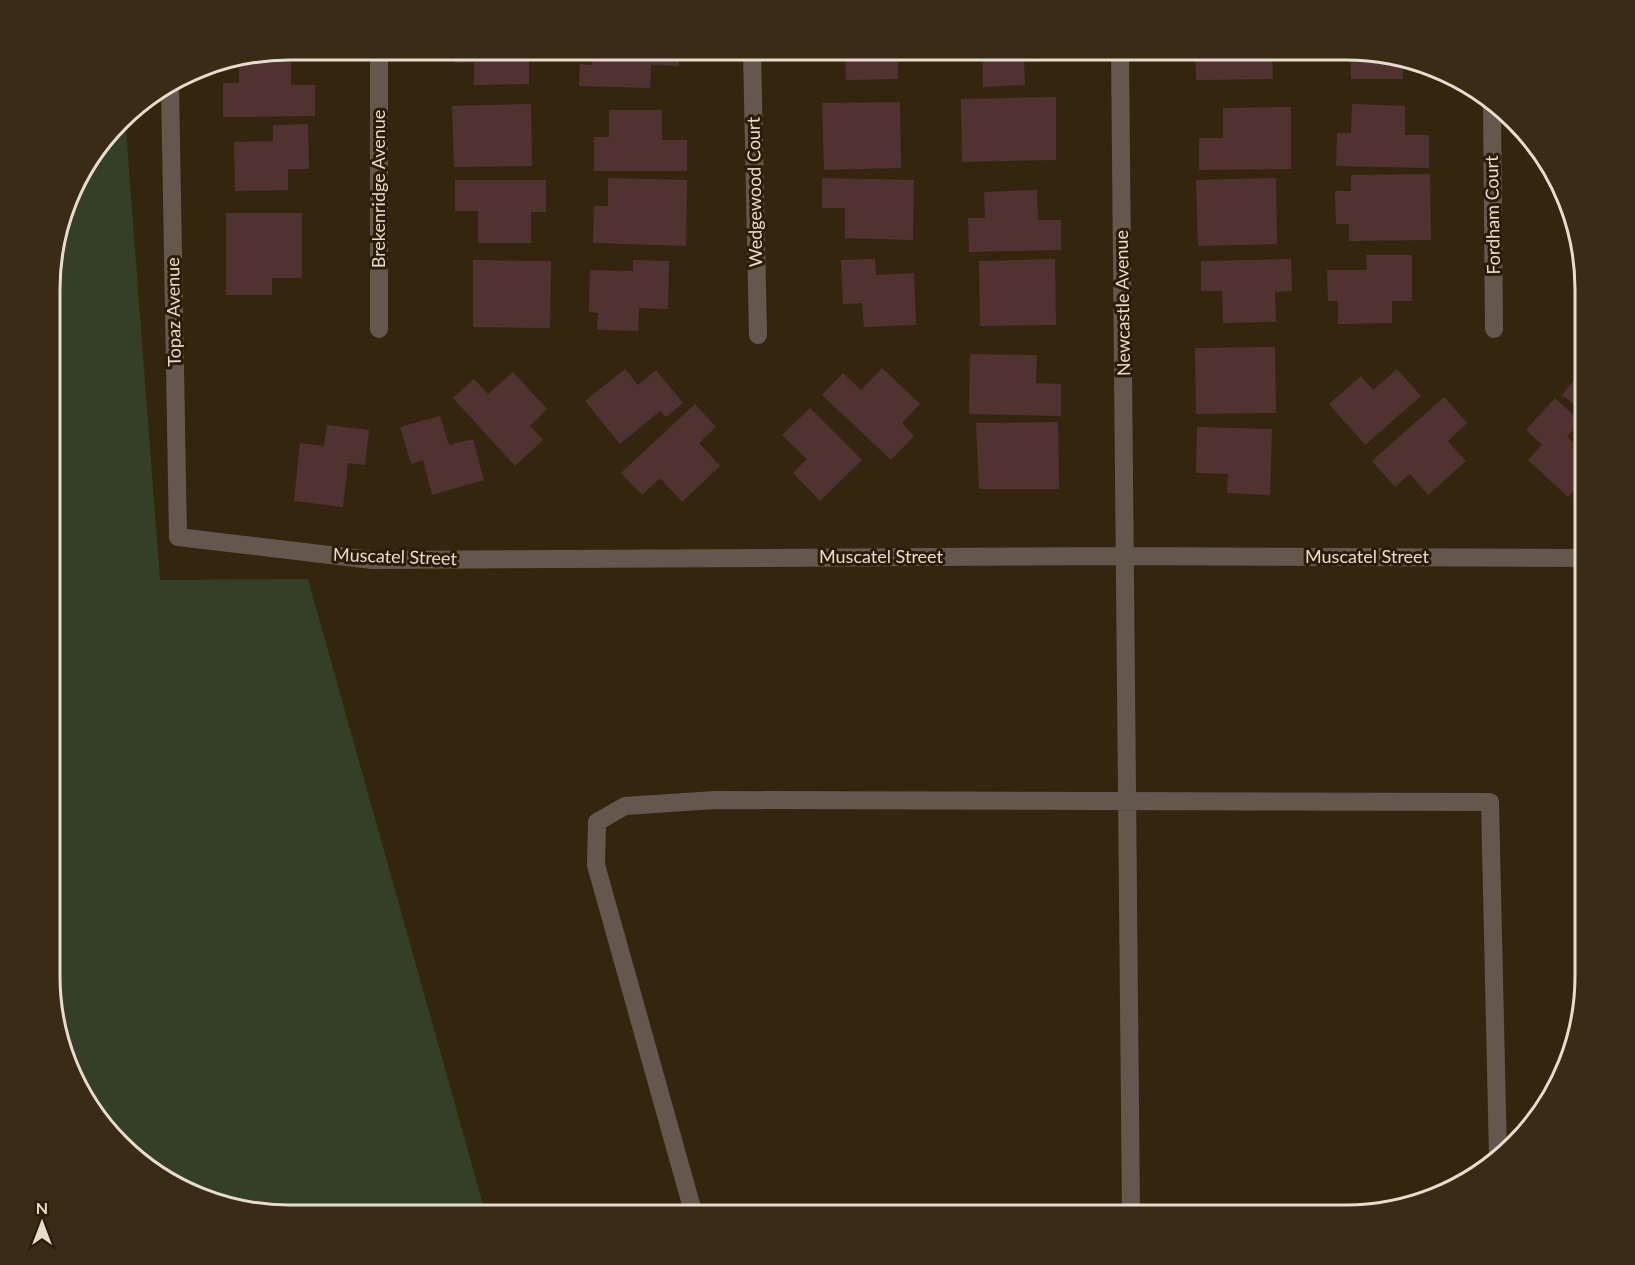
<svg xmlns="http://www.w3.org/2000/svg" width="1635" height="1265" viewBox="0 0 1635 1265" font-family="Lato,sans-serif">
	<rect width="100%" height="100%" fill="#34250e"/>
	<!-- green -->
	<path fill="#333f27" d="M 125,117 L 160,580 L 308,579 L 486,1215 L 274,1215 L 198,1197 L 131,1156 L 74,1082 L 50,992 L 52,257 L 81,170 Z"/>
	<!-- building -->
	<path fill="#503331" d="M 455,50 L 529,50 L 529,84 L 474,85 L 474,62 L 455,63 Z
		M 593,50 L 679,50 L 679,66 L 651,65 L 650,88 L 579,86 L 580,64 L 592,65 Z
		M 845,50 L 898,50 L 898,79 L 846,80 Z
		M 982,50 L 1056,50 L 1056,61 L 1024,62 L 1025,85 L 983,87 Z
		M 1195,50 L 1272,50 L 1273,79 L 1196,80 Z
		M 1350,50 L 1402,59 L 1403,79 L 1351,79 Z
		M 252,56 L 291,56 L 291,85 L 315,85 L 315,116 L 223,117 L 223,83 L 239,83 L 239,58 Z
		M 1056,97 L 1056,160 L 962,162 L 961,99 Z
		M 900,102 L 901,168 L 824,170 L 822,103 Z
		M 531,104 L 532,166 L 454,167 L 452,106 Z
		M 1352,104 L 1405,106 L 1405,135 L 1429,135 L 1429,168 L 1336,166 L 1337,133 L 1351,133 Z
		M 1291,107 L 1291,169 L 1199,170 L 1199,138 L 1223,138 L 1223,108 Z
		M 609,110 L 662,110 L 662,140 L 687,140 L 687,171 L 594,171 L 594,137 L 609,137 Z
		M 308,124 L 309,169 L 288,169 L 288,190 L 235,191 L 234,142 L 273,141 L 273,125 Z
		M 1430,174 L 1431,240 L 1349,241 L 1349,224 L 1336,224 L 1335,191 L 1351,191 L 1351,175 Z
		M 608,178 L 687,180 L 686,246 L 593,243 L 594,206 L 608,206 Z
		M 822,178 L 914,180 L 913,240 L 845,238 L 845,208 L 822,208 Z
		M 1276,178 L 1277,244 L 1198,246 L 1196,180 Z
		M 455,180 L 546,180 L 546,212 L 531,212 L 531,243 L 478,243 L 478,211 L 455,211 Z
		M 1037,190 L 1038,220 L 1061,220 L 1061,250 L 969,252 L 968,218 L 985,218 L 984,192 Z
		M 226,213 L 302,213 L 302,278 L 272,278 L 272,295 L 226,295 Z
		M 1366,255 L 1412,255 L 1412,301 L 1392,301 L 1392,323 L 1338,324 L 1338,301 L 1328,301 L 1327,270 L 1367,270 Z
		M 875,259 L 876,275 L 914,273 L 916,325 L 864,327 L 862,303 L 843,304 L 841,260 Z
		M 1055,259 L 1056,325 L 980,326 L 979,261 Z
		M 1291,259 L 1292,291 L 1275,292 L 1276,322 L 1223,323 L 1222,291 L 1201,291 L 1201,261 Z
		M 473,260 L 551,261 L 550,328 L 473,327 Z
		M 633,260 L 669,261 L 668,309 L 639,308 L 638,331 L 597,330 L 598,313 L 589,312 L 590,270 L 633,271 Z
		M 1275,347 L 1276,413 L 1196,414 L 1195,348 Z
		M 970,354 L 1037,355 L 1036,383 L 1061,384 L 1061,416 L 969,414 Z
		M 882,368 L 920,404 L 902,423 L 914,436 L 891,460 L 822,395 L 843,373 L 861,390 Z
		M 625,369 L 638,385 L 656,370 L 683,403 L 666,417 L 660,411 L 620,444 L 585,401 Z
		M 1397,369 L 1421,396 L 1365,445 L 1329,404 L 1361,376 L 1373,390 Z
		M 1583,369 L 1585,370 L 1585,413 L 1562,395 Z
		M 513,372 L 547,409 L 530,426 L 543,440 L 515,466 L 453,398 L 474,379 L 488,394 Z
		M 1444,397 L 1467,423 L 1448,441 L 1466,461 L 1428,495 L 1410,474 L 1395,487 L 1372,461 Z
		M 1555,398 L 1581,422 L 1567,437 L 1585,453 L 1585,479 L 1568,497 L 1528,460 L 1542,445 L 1526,430 Z
		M 695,404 L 716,427 L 699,443 L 720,466 L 682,502 L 660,478 L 642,495 L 621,473 Z
		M 810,408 L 862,460 L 820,501 L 793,473 L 807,459 L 782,435 Z
		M 440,416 L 449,445 L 473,439 L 484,480 L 432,495 L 423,460 L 411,464 L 400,427 Z
		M 1058,422 L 1059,489 L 979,489 L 976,423 Z
		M 327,425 L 369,430 L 365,465 L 348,463 L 343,507 L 294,501 L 300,443 L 324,446 Z
		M 1197,427 L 1272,429 L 1270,495 L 1227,493 L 1228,474 L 1196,473 Z"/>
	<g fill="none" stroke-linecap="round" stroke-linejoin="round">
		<!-- minor -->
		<path stroke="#64584e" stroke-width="18" d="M 379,50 L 379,329
			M 752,50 L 758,335
			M 1120,50 L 1131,1215
			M 170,86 L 178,537 L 372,560 L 1126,556 L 1585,558
			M 1492,102 L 1494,329
			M 694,1215 L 596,865 L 597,822 L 625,806 L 715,800 L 1490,802 L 1498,1156"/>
	</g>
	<g text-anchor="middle" stroke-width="6" stroke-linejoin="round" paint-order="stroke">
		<!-- street labels -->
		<g font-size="18" fill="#e7ddcf" stroke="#2a1c05">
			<text transform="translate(379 189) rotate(-90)" y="6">Brekenridge Avenue</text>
			<text transform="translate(755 192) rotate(-91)" y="6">Wedgewood Court</text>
			<text transform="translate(1493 215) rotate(-91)" y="6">Fordham Court</text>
			<text transform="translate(1123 303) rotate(-91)" y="6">Newcastle Avenue</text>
			<text transform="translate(174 312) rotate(-91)" y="6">Topaz Avenue</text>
			<text transform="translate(395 557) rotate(2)" y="6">Muscatel Street</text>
			<text x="881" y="563">Muscatel Street</text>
			<text x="1367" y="563">Muscatel Street</text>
		</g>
	</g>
	<!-- crop -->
	<path d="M0 0H1635V1265H0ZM289 60H1346A229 229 0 0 1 1575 289V976A229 229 0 0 1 1346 1205H289A229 229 0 0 1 60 976V289A229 229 0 0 1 289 60Z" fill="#392b15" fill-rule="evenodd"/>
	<path fill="none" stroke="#e7ddcf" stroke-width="3" d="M289 60H1346A229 229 0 0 1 1575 289V976A229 229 0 0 1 1346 1205H289A229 229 0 0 1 60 976V289A229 229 0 0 1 289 60Z"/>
	<!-- north arrow -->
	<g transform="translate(42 1223)" stroke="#2a1c05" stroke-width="4.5" paint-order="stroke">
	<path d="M0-4.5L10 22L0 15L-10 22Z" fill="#e7ddcf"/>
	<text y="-9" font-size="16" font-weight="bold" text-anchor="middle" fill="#e7ddcf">N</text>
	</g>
</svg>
